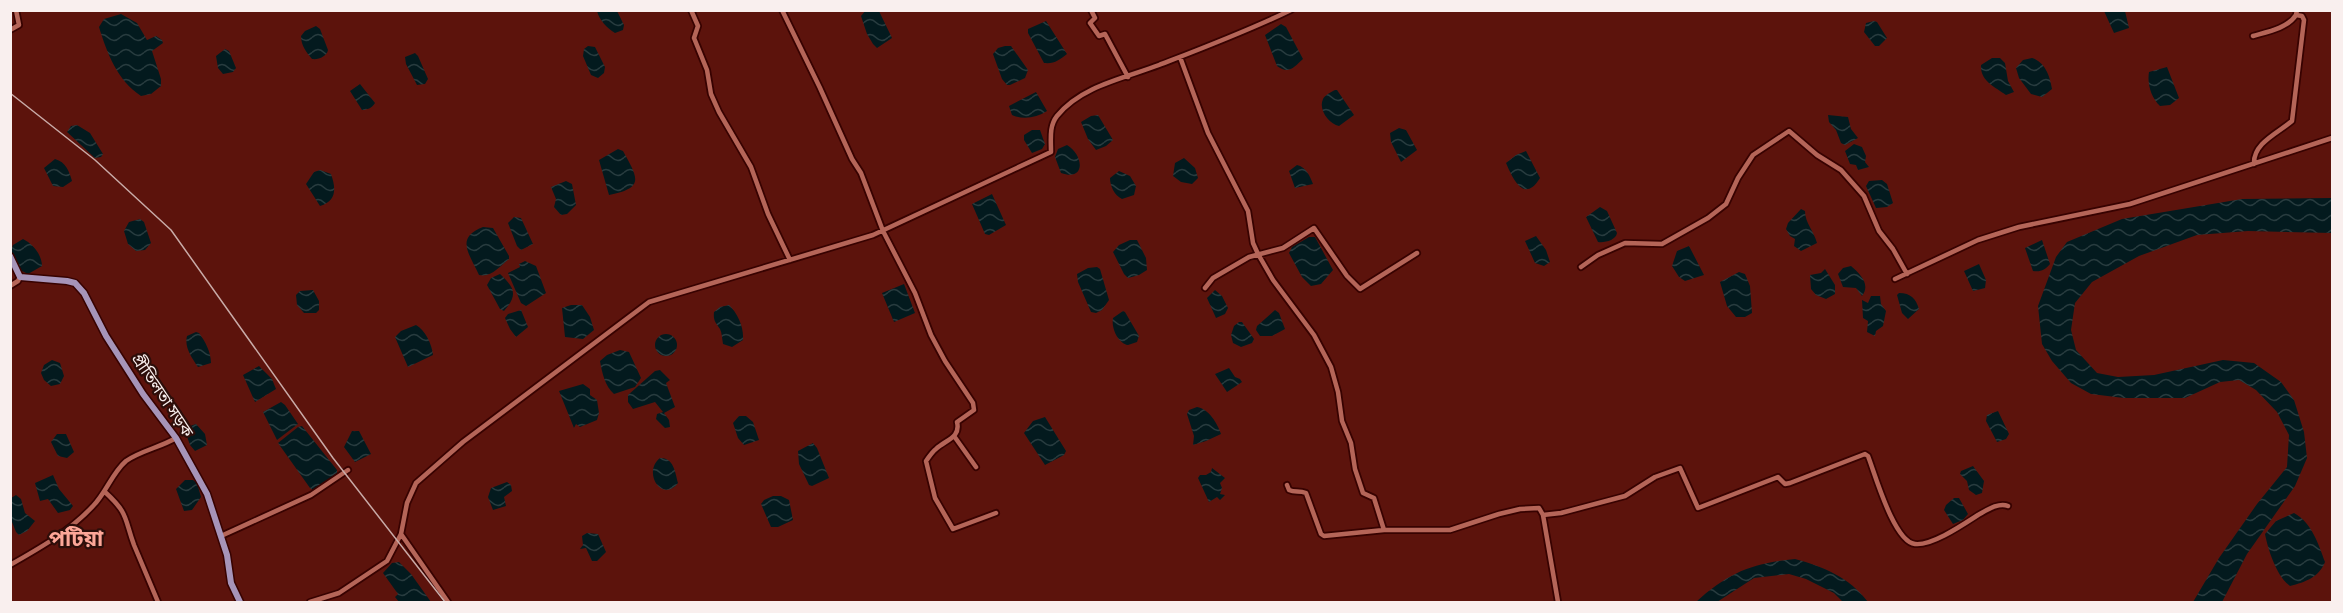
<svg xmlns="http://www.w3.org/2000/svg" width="2343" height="613" viewBox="0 0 2343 613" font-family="'Source Sans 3','Noto Sans Bengali',sans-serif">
	<defs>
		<pattern id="water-waves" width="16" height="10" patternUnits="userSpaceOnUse" patternTransform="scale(1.5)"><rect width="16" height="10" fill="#031a1e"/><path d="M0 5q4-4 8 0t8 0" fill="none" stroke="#283c3f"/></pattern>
	</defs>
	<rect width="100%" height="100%" fill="#5c130c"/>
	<!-- water -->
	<path fill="url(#water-waves)" d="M 866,10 L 879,11 L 892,38 L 877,48 L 873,44 L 867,34 L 861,16 Z
		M 597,11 L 617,11 L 624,25 L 623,30 L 615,33 C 607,28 599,20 597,11 Z
		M 2104,11 L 2125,11 L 2129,28 L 2114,33 Z
		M 121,14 L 137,23 L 147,40 L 156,36 L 162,40 L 163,43 L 152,51 L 161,79 L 161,86 L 151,94 L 141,96 C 117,80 107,53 99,27 L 104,19 Z
		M 1046,21 L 1067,54 C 1059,60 1055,64 1044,63 L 1028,33 L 1028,29 Z
		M 1874,21 L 1877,22 L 1887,38 L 1879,46 L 1875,46 L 1864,32 L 1866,23 Z
		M 1281,24 L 1286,27 L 1303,59 C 1294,67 1289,75 1277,66 L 1265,35 Z
		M 316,26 L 320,29 L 328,50 C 327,56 319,60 312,59 C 306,52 301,45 301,36 L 305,31 Z
		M 588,46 L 595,47 L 605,67 L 604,73 L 598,78 L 591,75 L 583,56 L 584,49 Z
		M 1005,46 L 1011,46 L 1028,70 L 1025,78 L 1010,85 L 1007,85 L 1002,79 L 993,54 L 998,48 Z
		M 225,49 L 229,51 L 236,68 L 233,72 L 223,74 L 218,68 L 216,56 Z
		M 415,53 L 418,56 L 428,79 L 425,84 L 417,85 L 406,64 L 405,57 Z
		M 1992,58 L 2000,58 L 2005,63 L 2008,81 L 2014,92 L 2006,95 C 1995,87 1980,81 1981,65 Z
		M 2032,58 C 2045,62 2050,76 2052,89 L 2042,97 L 2031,94 L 2019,78 L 2016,68 L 2023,60 Z
		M 2167,67 L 2179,98 L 2170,105 L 2160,106 C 2151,97 2147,84 2149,72 Z
		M 360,84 L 375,103 C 372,108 367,110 362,110 L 350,91 Z
		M 1335,90 L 1337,90 L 1354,115 L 1339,126 C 1329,124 1318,110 1323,99 C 1325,95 1331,92 1335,90 Z
		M 1036,92 L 1047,111 C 1036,118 1023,120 1012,115 L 1009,106 Z
		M 1098,115 L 1113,140 L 1106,146 L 1096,150 L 1088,139 L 1081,122 L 1091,116 Z
		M 1828,115 L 1848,117 L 1851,129 L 1858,138 L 1845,145 L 1841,143 L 1836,130 L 1829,122 Z
		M 77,125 L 90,133 L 103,154 L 101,157 L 95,158 L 67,132 L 71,126 Z
		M 1399,128 L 1406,130 L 1417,150 L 1401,162 L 1391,142 L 1390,133 Z
		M 1032,130 L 1040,130 L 1045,144 L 1042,149 L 1032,153 L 1024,140 L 1024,135 Z
		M 1854,144 L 1862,147 L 1866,156 L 1865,162 L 1869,167 L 1858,170 L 1856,165 L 1850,164 L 1845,151 Z
		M 1067,145 C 1084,155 1086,182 1061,173 L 1055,157 L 1058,149 Z
		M 618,149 L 623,151 C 638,178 645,188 609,195 L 599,160 Z
		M 1526,151 L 1540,178 C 1524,204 1513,179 1506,163 L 1516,155 Z
		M 1184,158 L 1195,168 L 1198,178 L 1192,184 L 1181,182 L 1173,176 L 1175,163 Z
		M 55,159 C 66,162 69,171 72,181 L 63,187 L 53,186 L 44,168 Z
		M 1297,165 C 1306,167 1310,176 1313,184 L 1295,188 L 1289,171 Z
		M 320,170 L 331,174 C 336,188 337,201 320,206 L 306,184 L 314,172 Z
		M 1119,171 L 1130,176 L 1136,186 L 1134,195 L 1122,199 C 1114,195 1110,186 1110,178 Z
		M 1882,180 L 1887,184 L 1893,203 L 1887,207 L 1876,208 L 1866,186 L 1869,181 Z
		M 566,181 L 572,184 L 576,205 L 567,214 L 561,215 L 554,207 L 556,199 L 551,187 Z
		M 992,194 L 1006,225 L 989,235 L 985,234 L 972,204 Z
		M 2332,198 L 2332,233 L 2248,231 L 2197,235 L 2139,256 L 2092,282 L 2075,303 L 2071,330 L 2076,350 L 2097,373 L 2118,377 L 2154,375 L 2223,360 L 2254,363 L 2281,382 L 2294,400 L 2304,432 L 2307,458 L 2295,486 L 2247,554 L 2222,602 L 2193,602 L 2219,558 L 2257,504 L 2287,467 L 2289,435 L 2277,412 L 2256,390 L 2239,380 L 2220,382 L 2185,398 L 2124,398 L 2091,394 L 2071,383 L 2052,361 L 2042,344 L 2038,306 L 2056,257 L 2067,242 L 2122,219 L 2242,199 Z
		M 1600,207 L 1607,211 L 1617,233 C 1616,240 1605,243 1598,242 L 1586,217 Z
		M 1801,209 L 1805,211 C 1805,223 1814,231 1817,243 L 1801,251 L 1794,246 L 1795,239 L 1790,236 L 1786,229 L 1788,223 Z
		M 514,217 L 521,218 L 533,244 L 521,250 L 517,246 L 508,223 Z
		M 140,219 L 144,222 L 151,243 L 145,250 L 136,251 L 128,244 L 124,231 L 129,222 Z
		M 483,227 L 493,228 L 509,256 L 509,259 C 500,266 491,278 479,275 C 469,253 455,238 483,227 Z
		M 1536,236 L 1546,250 L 1550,262 L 1544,266 L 1535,263 L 1525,241 Z
		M 1309,237 L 1315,237 L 1333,270 L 1321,284 L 1311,286 L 1302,277 L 1289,253 L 1292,247 Z
		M 23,239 C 33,244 42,255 42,266 L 28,274 L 22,271 L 11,251 L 13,245 Z
		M 1130,240 L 1137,240 L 1146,258 L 1147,270 L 1139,275 L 1128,278 L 1124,274 L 1113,252 L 1119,245 Z
		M 2042,240 L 2050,264 C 2045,270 2041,272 2033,271 L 2025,248 Z
		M 1689,246 L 1704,275 L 1685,281 L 1679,277 L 1672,266 L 1677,251 Z
		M 525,261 L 536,266 L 546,293 L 526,306 L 521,303 L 508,273 L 520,267 L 519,264 Z
		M 1979,264 L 1986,280 L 1985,288 L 1973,291 L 1964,271 Z
		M 1851,266 C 1860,274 1871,284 1862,296 L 1856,288 L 1843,287 L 1838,274 L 1843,268 Z
		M 1097,267 L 1100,269 L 1109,300 L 1102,310 L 1096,313 L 1091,312 L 1078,282 L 1077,274 L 1088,268 Z
		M 1825,269 L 1835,285 L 1835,294 L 1826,299 L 1816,295 L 1811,289 L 1810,275 L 1821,273 Z
		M 1739,272 L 1745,274 L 1750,286 L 1752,313 L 1745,317 L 1736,317 L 1727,306 L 1720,282 Z
		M 500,274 C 515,288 518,295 504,311 L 500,309 L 487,285 L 491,278 Z
		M 904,284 L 915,313 L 894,322 L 882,293 Z
		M 313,290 L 319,301 L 319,310 L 316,313 L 304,313 L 297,305 L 296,295 L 300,291 Z
		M 1215,290 L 1222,296 L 1228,308 L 1225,314 L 1216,318 L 1207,298 Z
		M 1899,293 C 1911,293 1916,299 1919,309 L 1908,319 L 1902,313 L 1897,295 Z
		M 1871,296 L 1880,296 L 1881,304 L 1886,311 L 1883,326 L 1876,331 L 1875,336 L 1867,332 L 1868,321 L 1863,318 L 1862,300 L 1868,303 Z
		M 571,305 L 582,305 L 590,317 L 594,330 L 583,339 L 565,337 L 562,308 Z
		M 729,305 C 738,314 744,327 743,340 L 732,347 L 723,344 C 722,339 722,333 720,329 C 716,323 713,321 714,312 L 720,307 Z
		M 521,310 L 528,327 L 516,337 L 510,329 L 505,318 L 508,314 Z
		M 1275,310 L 1279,313 L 1285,329 L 1272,336 L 1260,336 L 1256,330 L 1257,326 Z
		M 1123,311 L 1125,312 L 1139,336 L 1137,342 L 1128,345 C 1118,343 1111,328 1113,318 Z
		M 1239,322 L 1242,322 L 1254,339 L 1252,343 L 1241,347 L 1233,343 L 1231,335 L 1234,326 Z
		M 416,325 C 425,330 432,344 433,355 L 408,367 L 395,337 L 401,331 Z
		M 196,332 L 199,333 C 205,341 211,352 211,363 L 198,367 C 192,358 184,347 187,336 Z
		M655 345a11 11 0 1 1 22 0a11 11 0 1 1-22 0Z
		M 620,350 L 629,352 L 641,378 L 635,387 L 614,394 C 605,386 602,373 600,361 L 607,355 Z
		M 52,360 L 60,363 L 64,376 L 60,384 L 51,386 L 44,380 L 41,373 L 44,365 Z
		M 259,366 L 272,379 L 276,389 L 255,402 L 243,375 Z
		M 1229,368 L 1235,377 L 1240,379 L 1242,382 L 1227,392 L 1215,374 Z
		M 660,370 L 670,380 L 666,383 L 675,407 L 664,413 L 669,420 L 670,427 L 665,428 L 656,419 L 657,414 L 663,412 L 655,402 L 633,409 L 628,402 L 628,395 L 655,371 Z
		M 583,384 L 590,389 L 590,395 L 597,400 L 599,413 L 597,420 L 580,427 L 576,424 L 574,428 L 559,391 Z
		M 281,402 L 285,405 L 298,424 L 277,440 L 263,412 Z
		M 1197,407 C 1209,409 1217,423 1221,434 L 1206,441 L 1193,445 L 1194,436 L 1187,414 L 1189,410 Z
		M 1998,411 L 2009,434 L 2006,439 L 1997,442 L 1986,421 L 1987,415 Z
		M 739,416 L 746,416 L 753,422 L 759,440 L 744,445 L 738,438 L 733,423 Z
		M 1045,417 L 1066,451 L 1064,455 L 1045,465 L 1024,433 L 1033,421 Z
		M 196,424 L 205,434 L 207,445 L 195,451 L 190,445 L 184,428 Z
		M 302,426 L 337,470 L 337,475 L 314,491 L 310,488 L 278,443 L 298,427 Z
		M 352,431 L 359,431 L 371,454 L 355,462 L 344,447 Z
		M 57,434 L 66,434 L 74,452 L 67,458 L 58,456 L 51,442 Z
		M 813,443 L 817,448 L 829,478 L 812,486 L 809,485 L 799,464 L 798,451 Z
		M 660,458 C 674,458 675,472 678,483 C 662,504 642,472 660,458 Z
		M 1973,466 L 1984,481 L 1982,493 L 1976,495 L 1969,490 L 1967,481 L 1960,474 L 1961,471 Z
		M 1212,468 L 1225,478 L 1220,483 L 1222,488 L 1220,494 L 1225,495 L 1220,500 L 1217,497 L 1209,502 L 1198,478 L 1200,475 L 1206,475 L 1211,472 Z
		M 53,475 L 59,489 L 73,506 L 70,510 L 58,513 L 48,499 L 40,501 L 35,483 Z
		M 185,480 L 193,480 L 197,483 L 201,497 L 192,510 L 184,511 L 176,489 Z
		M 507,482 L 511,485 L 512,491 L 504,497 L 506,506 L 493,510 L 488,497 L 491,488 Z
		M 16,495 L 21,499 L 25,513 L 35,521 L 27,531 L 19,535 L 16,532 L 12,522 L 11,498 Z
		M 773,496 L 781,496 L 789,500 L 793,520 L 778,527 L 771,527 L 761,504 L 764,500 Z
		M 1954,498 L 1959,498 L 1968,514 L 1963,520 L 1953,524 L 1944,510 L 1946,505 Z
		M 2294,513 C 2312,523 2318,543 2325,562 C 2319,577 2306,582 2290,586 C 2277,577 2268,550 2265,534 L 2276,521 Z
		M 587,533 L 598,534 L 606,552 L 597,561 L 592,561 L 586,548 L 580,549 L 583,545 L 582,536 Z
		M 1795,559 C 1824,567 1849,577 1868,602 L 1843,602 L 1834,593 L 1806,579 L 1789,574 L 1754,578 L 1717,602 L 1696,602 C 1728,573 1752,563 1795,559 Z
		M 399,562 L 411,574 L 431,602 L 399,602 L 395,597 L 398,594 L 383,573 L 392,563 Z"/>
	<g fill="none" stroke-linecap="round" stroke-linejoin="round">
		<!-- minor casing -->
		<g stroke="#370200" stroke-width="8">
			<path id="minor" d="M 691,10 L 698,26 L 694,38 L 707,70 L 711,94 L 719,112 L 751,167 L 768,214 L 790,260
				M 782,10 L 820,88 L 852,159 L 861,173 L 883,231 L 915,293 L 931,335 L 945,361 L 973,403 L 974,410 L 957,422 C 961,438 945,440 936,449 C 932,452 929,457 926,461 L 935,498 L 953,529 L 996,513
				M 1091,10 L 1095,18 L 1090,23 L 1099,36 L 1105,34 L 1128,77
				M 10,30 L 19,25 L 16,10
				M 2253,36 C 2267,32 2288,28 2296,15
				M 1180,57 L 1208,133 L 1248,211 L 1253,243 L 1258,254 L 1273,280 L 1314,335 L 1331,367 L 1338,392 L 1342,421 L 1351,443 L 1355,469 L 1363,493 L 1374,498 L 1384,530 L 1450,530 L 1499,514 L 1520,509 L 1539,508 L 1543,515 L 1558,602
				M 2254,164 C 2253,143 2278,133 2292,121 L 2304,20 L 2302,16 L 2296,15 L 2297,10
				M 1581,267 L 1598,255 L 1625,243 L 1662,244 L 1708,218 L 1726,204 L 1738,178 L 1753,155 L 1789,131 L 1817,155 L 1841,170 L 1864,196 L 1879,231 L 1893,249 L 1907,274
				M 1895,279 L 1978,240 L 2019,227 L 2130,204 L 2332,138
				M 10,286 L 18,281 L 20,277
				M 1205,288 L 1213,278 L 1249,257 L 1283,248 L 1314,228 L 1347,276 L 1360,289 L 1417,253
				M 954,436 L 976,467
				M 1287,485 L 1289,490 C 1295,493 1299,490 1306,493 L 1321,534 L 1324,536 L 1384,530
				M 105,492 C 129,514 124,518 134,545 C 142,564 150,583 158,602
				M 1543,515 L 1561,513 L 1625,496 L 1655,477 L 1680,468 L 1698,508 L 1778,477 L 1785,484 L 1790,483 L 1865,454 L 1868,456 C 1875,474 1894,542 1915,544 C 1932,546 1964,524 1978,515 C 1987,510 1999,502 2008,506
				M 401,534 L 448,602
				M 221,536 L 311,495 L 348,470
				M 10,565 C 40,548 70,531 93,506 C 106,493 112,473 126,461 C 140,451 161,447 176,438
				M 310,602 L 339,593 L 387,561 L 401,534 L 407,503 L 416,483 L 463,442 L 649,302 L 873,235 L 1051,152 C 1051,139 1049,126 1057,116 C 1081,86 1125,78 1159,65 C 1203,48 1248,31 1291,10"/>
		</g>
		<!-- major casing -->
		<g stroke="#370200" stroke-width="9">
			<path id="major" d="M 10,256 L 20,277 L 67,281 L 75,283 L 84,293 L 106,336 L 143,394 L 176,438 L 207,494 L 227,555 L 231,583 L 240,602"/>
		</g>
		<!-- minor -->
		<use href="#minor" stroke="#b56558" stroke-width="4.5"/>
		<!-- major -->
		<use href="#major" stroke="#a694b9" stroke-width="6"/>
		<!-- rail -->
		<path stroke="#c9aba8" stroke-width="1.5" d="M 10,93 L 95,160 L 171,230 L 333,458 L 445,602"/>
	</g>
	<g text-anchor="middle" stroke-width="4.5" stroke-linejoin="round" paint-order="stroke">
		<!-- street labels -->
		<g font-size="16" fill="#f9efee" stroke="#2d0e0a">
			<text transform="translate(163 395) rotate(56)" y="6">প্রীতিলতা সড়ক</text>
		</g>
		<!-- district labels -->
		<g font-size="22" font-weight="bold" fill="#fda698" stroke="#2d0e0a">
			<text x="76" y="546">পটিয়া</text>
		</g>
	</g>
	<!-- border -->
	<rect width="2343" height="613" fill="none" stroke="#f9efee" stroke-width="24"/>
</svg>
